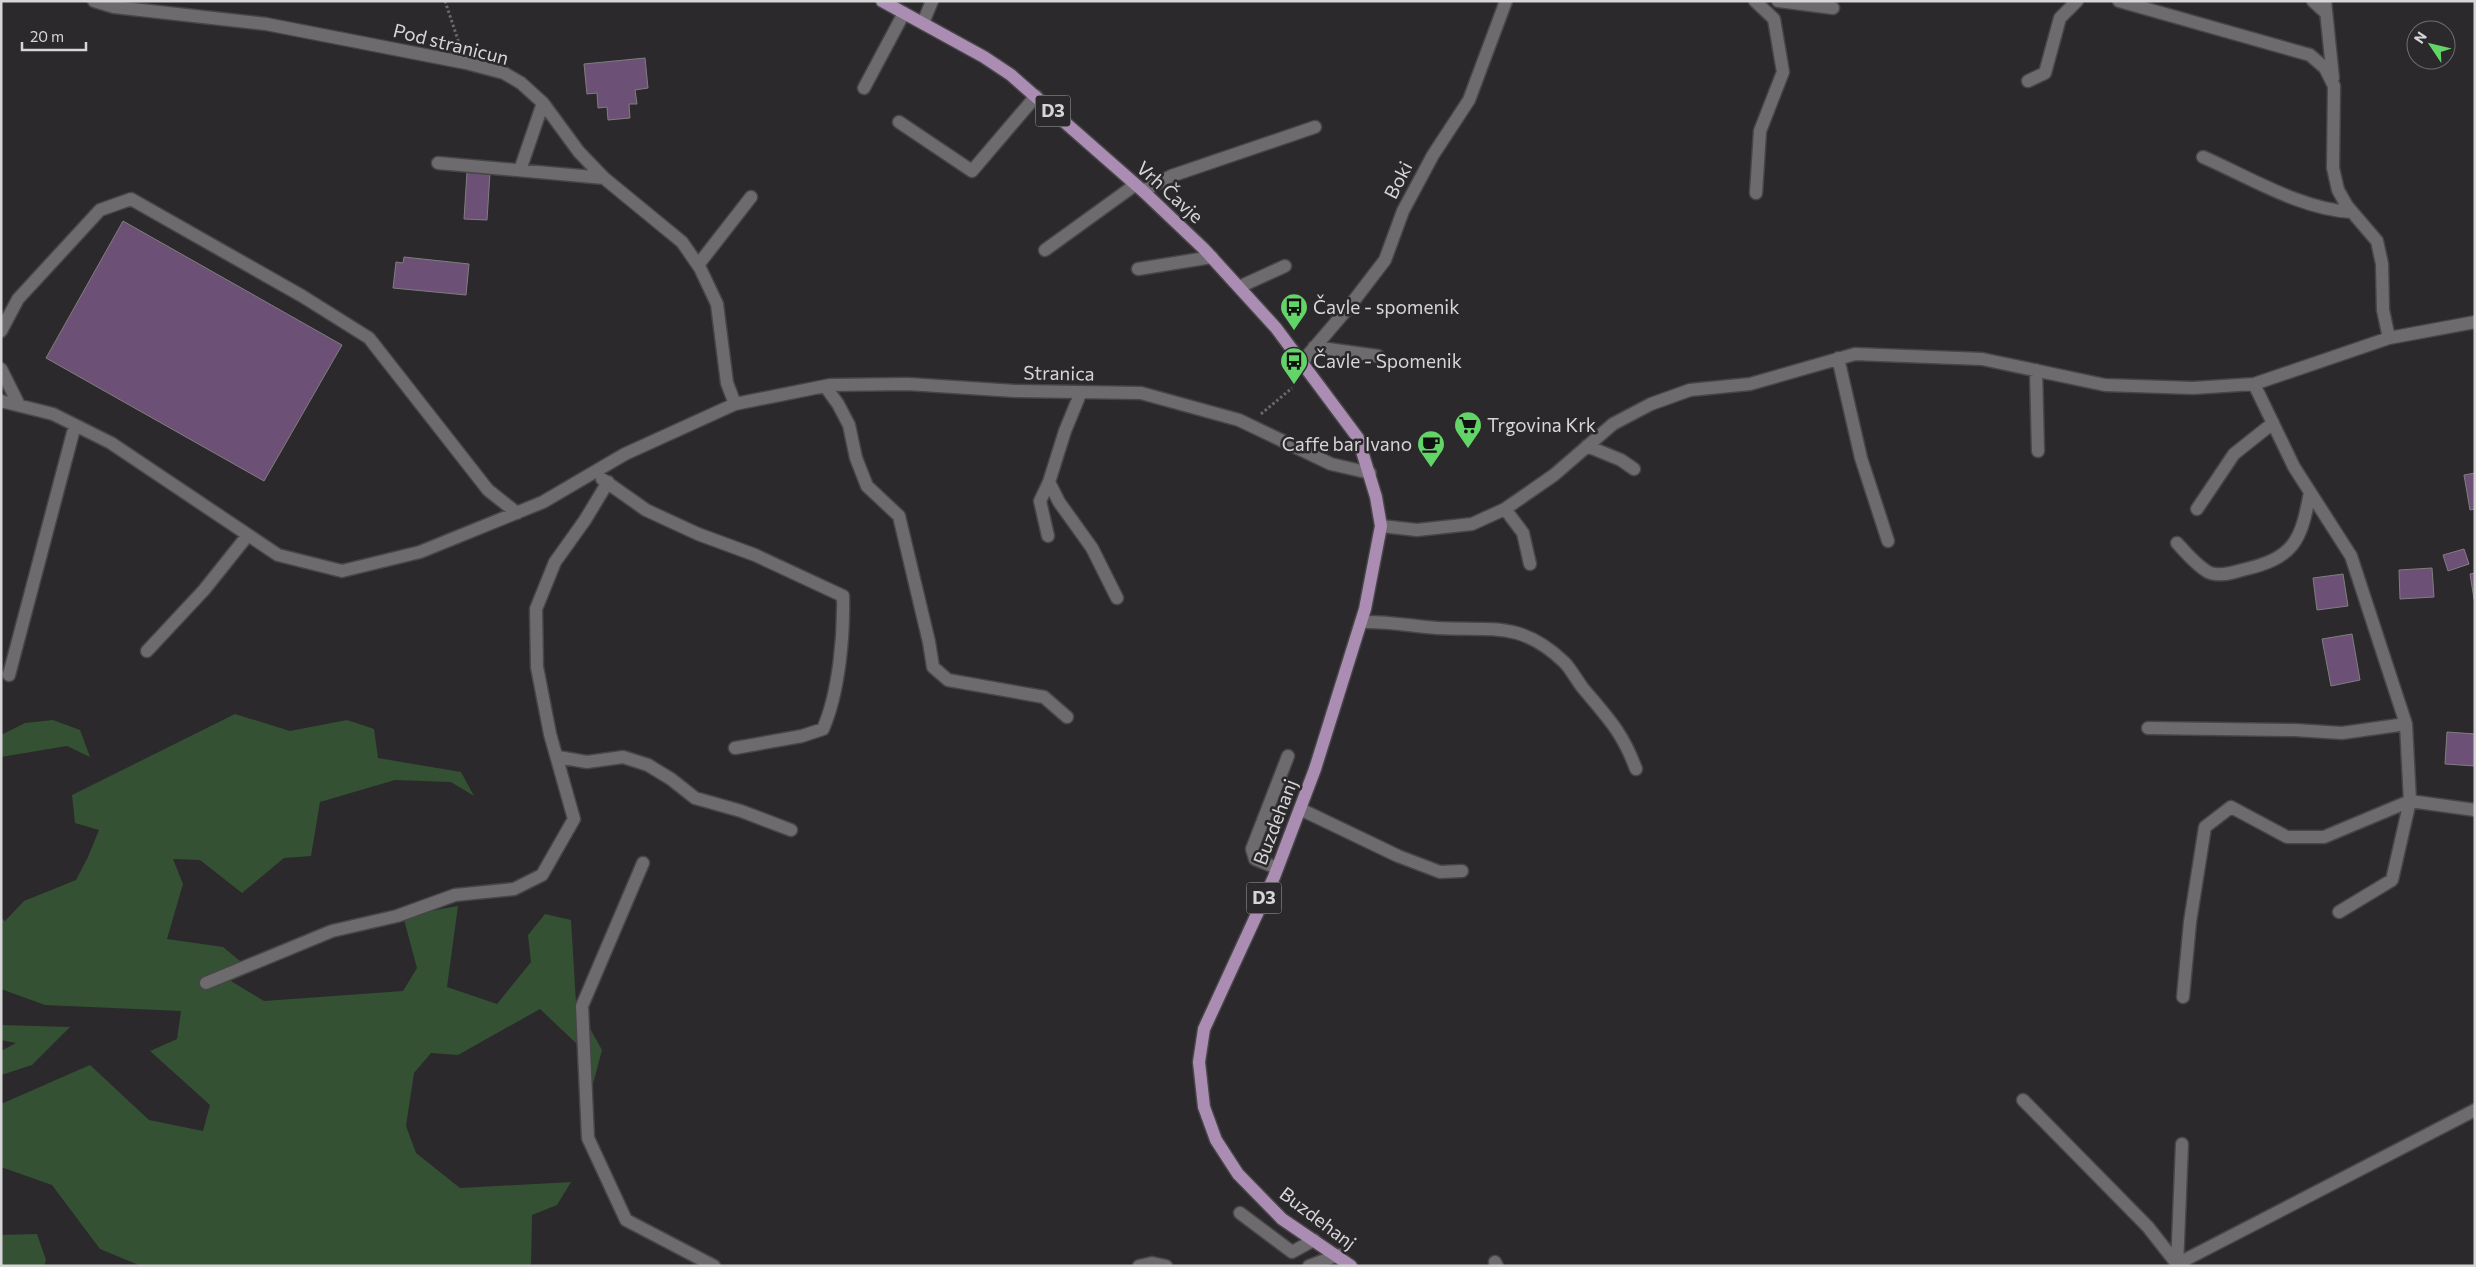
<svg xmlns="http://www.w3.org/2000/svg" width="2476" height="1267" viewBox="0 0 2476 1267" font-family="Commissioner,sans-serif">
	<rect width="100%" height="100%" fill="#2b292c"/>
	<!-- green -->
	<path fill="#345134" d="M 235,714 L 290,731 L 347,720 L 374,729 L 378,758 L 461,772 L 474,796 L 451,782 L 395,780 L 320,802 L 311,856 L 284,858 L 242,893 L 200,860 L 173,859 L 183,884 L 167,939 L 223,947 L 245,965 L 218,973 L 264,1001 L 403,991 L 417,968 L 403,916 L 458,906 L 447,987 L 497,1004 L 531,962 L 528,935 L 545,914 L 571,920 L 576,1003 L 602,1050 L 589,1099 L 579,1046 L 540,1009 L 458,1055 L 431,1053 L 414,1073 L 406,1126 L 416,1153 L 460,1188 L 571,1182 L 557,1205 L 532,1215 L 531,1266 L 141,1266 L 100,1249 L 52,1185 L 1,1167 L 1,1104 L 90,1065 L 149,1120 L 203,1131 L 210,1105 L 150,1051 L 177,1039 L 181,1011 L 45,1005 L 1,989 L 1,918 L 5,921 L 24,901 L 76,880 L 88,857 L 99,830 L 75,823 L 72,795 Z
		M 53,720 L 80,730 L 90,757 L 67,746 L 1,757 L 1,735 L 25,723 Z
		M 1,1025 L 70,1027 L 32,1065 L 1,1075 L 1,1051 L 16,1043 L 1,1040 Z
		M 37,1234 L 46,1260 L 44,1266 L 1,1266 L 1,1235 Z"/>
	<!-- building -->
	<path fill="#6d5075" stroke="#807e81" d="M 645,58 L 648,88 L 635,90 L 637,104 L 629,104 L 630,118 L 608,120 L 607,107 L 598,108 L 597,93 L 587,94 L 584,64 Z
		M 467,172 L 490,173 L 487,220 L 464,219 Z
		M 123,221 L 342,345 L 264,481 L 46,358 Z
		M 404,257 L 469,264 L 466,295 L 393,288 L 396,262 L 403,263 Z
		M 2475,473 L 2475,509 L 2470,510 L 2464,475 Z
		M 2464,549 L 2469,564 L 2448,571 L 2443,555 Z
		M 2432,568 L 2434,597 L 2400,599 L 2399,570 Z
		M 2475,573 L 2475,605 L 2470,574 Z
		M 2343,574 L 2348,606 L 2317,610 L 2313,578 Z
		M 2352,634 L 2360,680 L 2331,686 L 2322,639 Z
		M 2447,732 L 2475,734 L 2475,766 L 2445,764 Z"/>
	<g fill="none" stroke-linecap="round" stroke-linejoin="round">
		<!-- minor casing -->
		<g stroke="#464547" stroke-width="15">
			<path id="minor" d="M 94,1 L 114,7 L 266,24 L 466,63 L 504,73 L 521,83 L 543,103 L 579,152 L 604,178 L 682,242 L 700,268 L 717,304 L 727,383 L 735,404
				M 1755,1 L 1774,19 L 1783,72 L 1760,131 L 1756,193
				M 1778,1 L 1833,8
				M 2119,1 L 2310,55 L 2325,68 L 2334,86 L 2333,168 L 2338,190 L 2347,206 L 2377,241 L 2382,264 L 2383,310 L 2389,338
				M 2313,1 L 2326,13
				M 2325,1 L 2333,78
				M 923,23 L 932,1
				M 2028,81 L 2045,73 L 2060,18 L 2077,1
				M 864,88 L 904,13
				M 899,122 L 972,171 L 1036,96
				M 2203,157 C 2249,177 2302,210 2352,212
				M 438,163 L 604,178
				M 520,170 L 543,103
				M 1143,191 L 1171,176 L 1315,127
				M 1045,250 L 1135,185
				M 698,265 L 751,197
				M 1138,269 L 1212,257
				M 1239,287 L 1285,266
				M 1,331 L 18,299 L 100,210 L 131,199 L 302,296 L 369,338 L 488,490 L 517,513
				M 1314,347 L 1378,356
				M 1838,358 L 1861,458 L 1888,541
				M 1302,362 L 1349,307 L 1385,260 L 1403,211 L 1433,155 L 1469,100 L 1506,1
				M 1,369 L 19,405
				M 2036,370 L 2038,451
				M 2254,384 L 2389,338 L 2475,322
				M 825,386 L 838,404 L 849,425 L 856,458 L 867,486 L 899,516 L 929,642 L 933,667 L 948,680 L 1044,697 L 1067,717
				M 1,401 L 53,414 L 111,443 L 278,555 L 342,571 L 420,552 L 543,502 L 625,454 L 735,404 L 830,385 L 908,384 L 1015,391 L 1141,393 L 1239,420 L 1331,464 L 1370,473
				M 1587,446 L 1621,460 L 1634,469
				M 602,479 L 646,510 L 698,534 L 755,555 L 843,596 C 844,636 839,692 823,729 L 802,736 L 735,748
				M 1049,482 L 1059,502 L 1092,548 L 1117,598
				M 1505,509 L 1523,533 L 1530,564
				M 2197,509 L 2234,454 L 2273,423
				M 1381,526 L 1417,530 L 1472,524 L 1505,509 L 1554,475 L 1613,424 L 1651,404 L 1690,390 L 1750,384 L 1855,354 L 1982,359 L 2105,385 L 2193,388 L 2254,384 L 2294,467 L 2351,556 L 2406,724 L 2410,801 L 2475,810
				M 1048,536 L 1040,501 L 1049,482 L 1065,431 L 1081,392
				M 2177,543 C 2186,553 2196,565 2208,572 C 2218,577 2232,573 2242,570 C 2294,558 2301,542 2310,492
				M 1361,622 C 1387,621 1411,626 1437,628 C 1491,631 1520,620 1564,662 C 1571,669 1576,679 1582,687 C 1607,717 1622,731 1636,769
				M 147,651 L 204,590 L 248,535
				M 9,675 L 75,425
				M 2148,728 L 2295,730 L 2342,733 L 2406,724
				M 558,757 L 587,762 L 623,757 L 648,765 L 671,779 L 695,798 L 741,811 L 791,830
				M 1300,809 L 1398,856 L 1440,872 L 1462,871
				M 643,863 L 582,1006 L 588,1138 L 626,1220 L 714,1266
				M 1277,868 L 1255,859 L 1252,849 L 1288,756
				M 2339,912 L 2392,880 L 2410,801
				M 206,983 L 332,931 L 397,916 L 455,895 L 514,889 L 542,875 L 574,819 L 550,734 L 537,667 L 536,609 L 555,562 L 585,520 L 608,482
				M 2183,997 L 2190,922 L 2205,827 L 2231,807 L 2287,837 L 2324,837 L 2410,801
				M 2023,1100 L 2148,1227 L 2177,1264 L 2475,1110
				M 1240,1213 L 1292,1252 L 1314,1240
				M 1495,1262 L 1497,1266
				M 1139,1266 L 1152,1263 L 1166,1266
				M 1309,1266 L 1338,1255
				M 2177,1266 L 2182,1144"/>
		</g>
		<!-- major casing -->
		<g stroke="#464547" stroke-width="15">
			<path id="major" d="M 882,1 L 984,57 L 1011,75 L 1143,191 L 1204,249 L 1276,328 L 1358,438 L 1376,497 L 1381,526 L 1365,609 L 1315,769 L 1274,877 L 1204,1029 L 1199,1062 L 1204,1107 L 1216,1140 L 1238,1174 L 1282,1219 L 1351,1266"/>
		</g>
		<!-- path -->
		<path stroke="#6a696b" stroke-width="3" stroke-dasharray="2.5 2.5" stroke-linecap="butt" d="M 445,1 L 460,46
			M 1261,414 L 1292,388"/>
		<!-- minor -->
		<use href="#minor" stroke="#6e6b6f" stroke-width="12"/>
		<!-- major -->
		<use href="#major" stroke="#ab8db3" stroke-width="12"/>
	</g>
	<!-- icons -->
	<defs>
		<g id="bus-pin" transform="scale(1.4375)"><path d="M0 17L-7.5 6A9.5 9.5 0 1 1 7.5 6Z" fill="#63d468" stroke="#2b292c"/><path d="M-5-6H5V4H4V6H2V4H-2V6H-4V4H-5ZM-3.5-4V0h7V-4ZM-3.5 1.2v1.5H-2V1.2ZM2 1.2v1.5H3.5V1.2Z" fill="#111"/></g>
		<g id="supermarket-pin" transform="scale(1.4375)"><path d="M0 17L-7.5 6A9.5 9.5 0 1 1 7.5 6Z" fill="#63d468" stroke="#2b292c"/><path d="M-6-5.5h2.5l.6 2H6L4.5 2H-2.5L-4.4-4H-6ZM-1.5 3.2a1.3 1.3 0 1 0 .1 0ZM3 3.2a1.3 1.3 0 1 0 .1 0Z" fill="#111"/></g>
		<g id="cafe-pin" transform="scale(1.4375)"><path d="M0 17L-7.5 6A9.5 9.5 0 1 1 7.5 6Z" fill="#63d468" stroke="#2b292c"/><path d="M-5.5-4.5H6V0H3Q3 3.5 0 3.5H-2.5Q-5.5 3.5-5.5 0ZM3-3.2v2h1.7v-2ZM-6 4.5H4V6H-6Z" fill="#111"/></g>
	</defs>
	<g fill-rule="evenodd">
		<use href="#bus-pin" x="1294" y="307"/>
		<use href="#bus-pin" x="1294" y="361"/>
		<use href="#supermarket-pin" x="1468" y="425"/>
		<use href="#cafe-pin" x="1431" y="444"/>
	</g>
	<g text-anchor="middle" stroke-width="5" stroke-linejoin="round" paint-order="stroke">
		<!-- shield labels -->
		<g fill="#2b292c" stroke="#a3a2a4" stroke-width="1">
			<rect x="1035.5" y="95.5" width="35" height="31" rx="4"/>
			<rect x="1246.5" y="882.5" width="35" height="31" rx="4"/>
		</g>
		<g font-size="18" font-weight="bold" fill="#d7d6d7">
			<text x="1053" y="117">D3</text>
			<text x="1264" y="904">D3</text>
		</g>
		<!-- street labels -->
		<g font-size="19" fill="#d7d6d7" stroke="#2b292c">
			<text transform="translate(451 44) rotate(14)" y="7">Pod stranicun</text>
			<text transform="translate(1398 180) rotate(-63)" y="7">Boki</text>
			<text transform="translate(1170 192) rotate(42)" y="7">Vrh Čavje</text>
			<text transform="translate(1059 373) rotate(1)" y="7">Stranica</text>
			<text transform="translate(1275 822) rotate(-69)" y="7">Buzdehanj</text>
			<text transform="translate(1318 1218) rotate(37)" y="7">Buzdehanj</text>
		</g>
		<!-- poi labels -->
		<g font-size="19" fill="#d7d6d7" stroke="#2b292c" text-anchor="start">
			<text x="1313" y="314">Čavle - spomenik</text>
			<text x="1313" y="368">Čavle - Spomenik</text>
			<text x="1487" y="432">Trgovina Krk</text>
			<text x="1412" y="451" text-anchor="end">Caffe bar Ivano</text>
		</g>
	</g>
	<!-- border -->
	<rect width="2476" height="1267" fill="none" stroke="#d7d6d7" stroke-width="5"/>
	<!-- north arrow -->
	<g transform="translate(2431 45) rotate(305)"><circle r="24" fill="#2b292c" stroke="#706e70"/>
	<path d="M0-4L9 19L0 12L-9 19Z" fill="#63d468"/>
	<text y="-8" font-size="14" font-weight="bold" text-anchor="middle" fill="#d7d6d7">N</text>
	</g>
	<!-- scale -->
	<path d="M22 42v8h64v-8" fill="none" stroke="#d7d6d7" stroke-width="2.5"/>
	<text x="30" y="42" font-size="15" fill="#d7d6d7" stroke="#2b292c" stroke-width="4" paint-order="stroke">20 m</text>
</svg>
